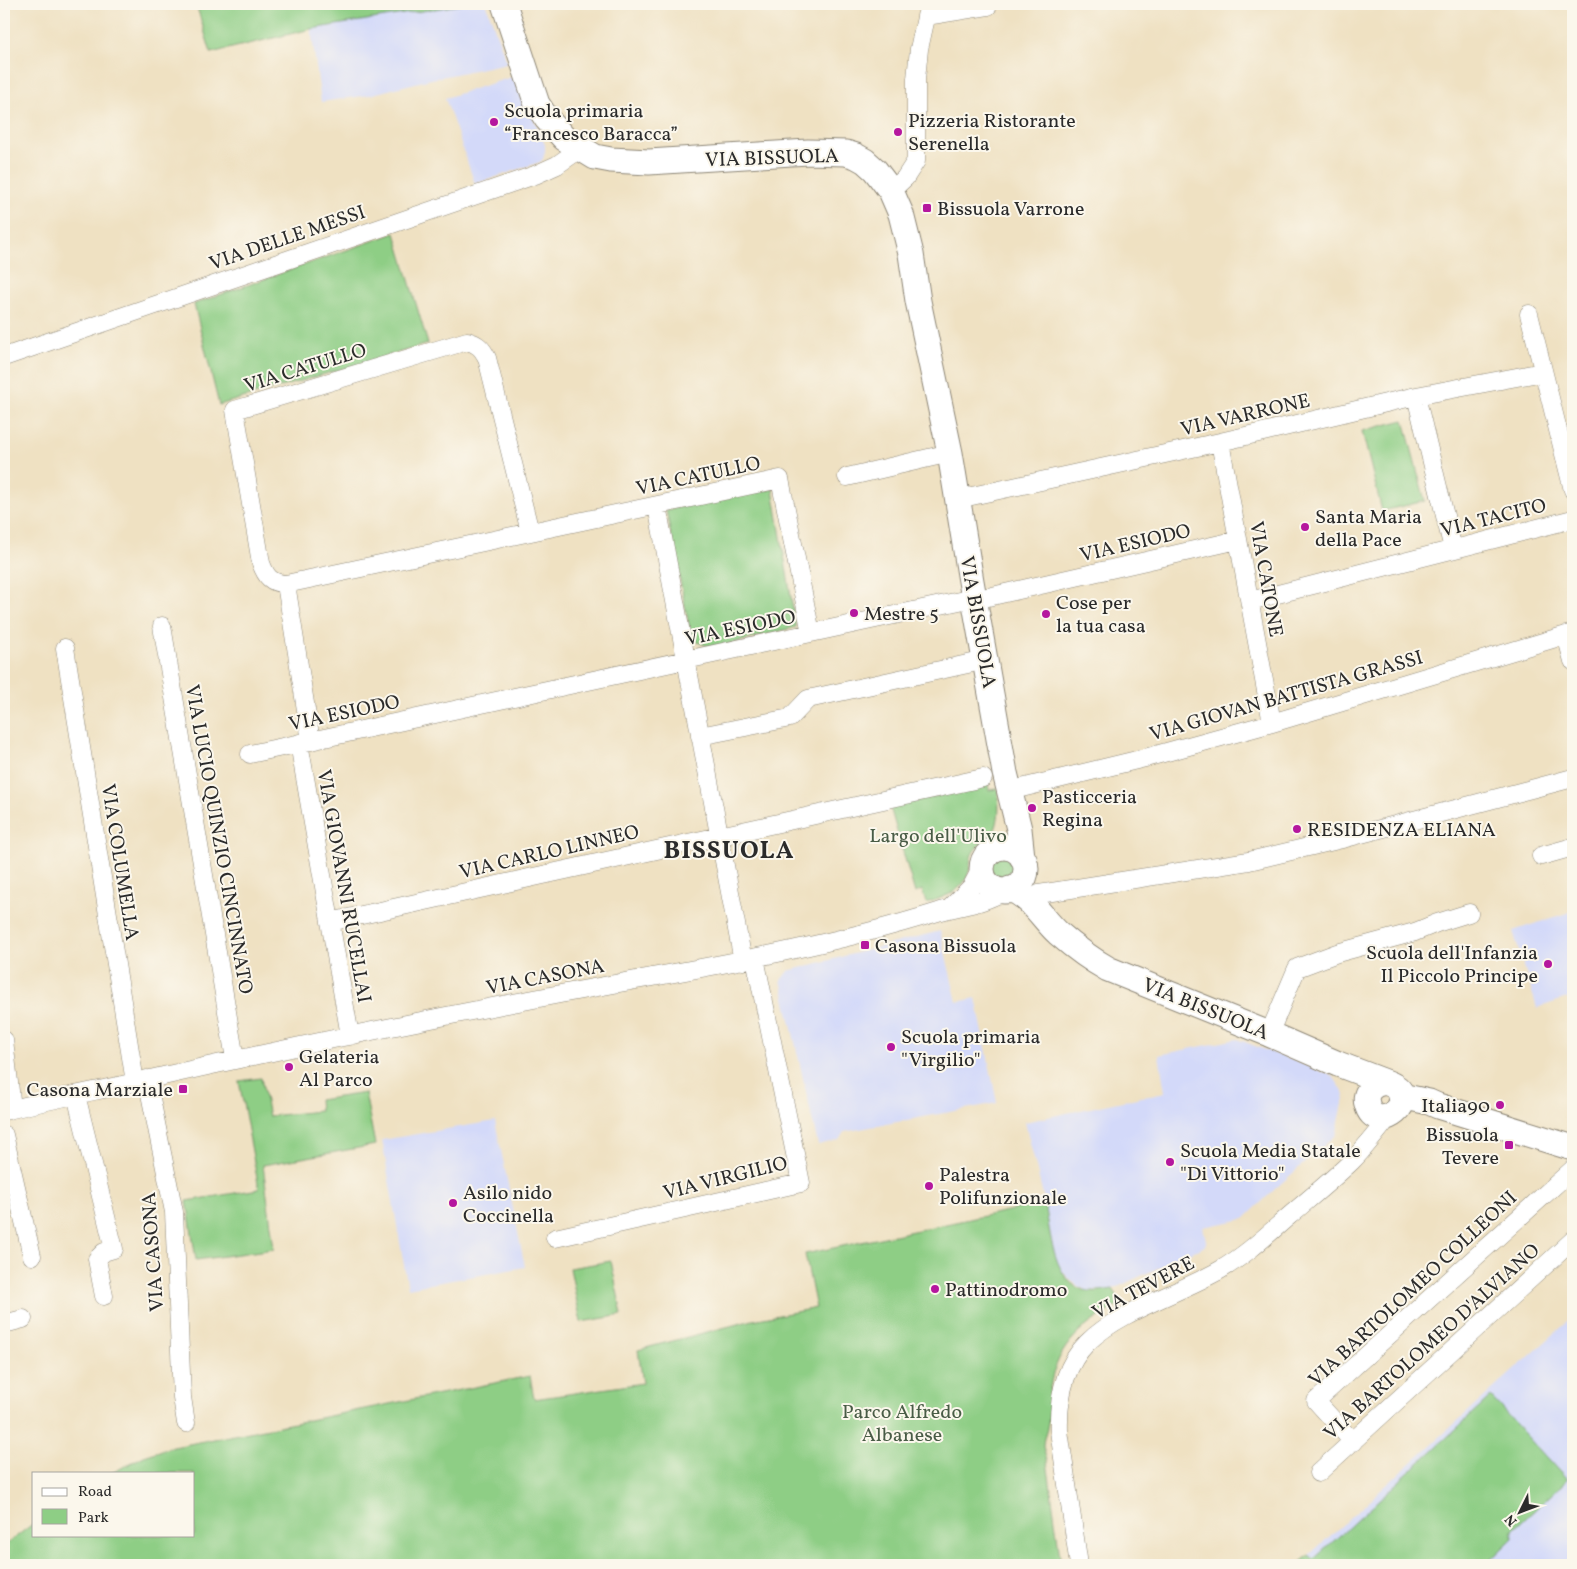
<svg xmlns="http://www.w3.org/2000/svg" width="1577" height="1569" viewBox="0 0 1577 1569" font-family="Vollkorn,serif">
	<rect width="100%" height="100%" fill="#fbf7ec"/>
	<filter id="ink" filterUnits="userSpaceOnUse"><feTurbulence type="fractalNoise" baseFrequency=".02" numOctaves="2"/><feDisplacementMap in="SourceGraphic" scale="10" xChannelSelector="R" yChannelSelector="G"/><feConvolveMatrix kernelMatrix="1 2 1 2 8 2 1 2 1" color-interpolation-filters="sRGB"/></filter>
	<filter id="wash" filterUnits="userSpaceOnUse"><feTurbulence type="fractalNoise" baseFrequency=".0096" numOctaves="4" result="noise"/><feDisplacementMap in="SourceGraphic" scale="20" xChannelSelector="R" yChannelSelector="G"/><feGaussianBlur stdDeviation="1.12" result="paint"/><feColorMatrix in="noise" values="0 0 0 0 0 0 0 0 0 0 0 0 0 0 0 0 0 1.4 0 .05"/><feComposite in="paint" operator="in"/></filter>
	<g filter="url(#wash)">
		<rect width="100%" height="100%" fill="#efe1c2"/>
		<!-- built -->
		<path fill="#d3d9f9" d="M 465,4 L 486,4 L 507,63 L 427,80 L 369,95 L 321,102 L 311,29 Z
			M 515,76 L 545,145 L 545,151 L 543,159 L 540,162 L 475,184 L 445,98 Z
			M 1573,911 L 1573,996 L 1537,1008 L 1513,931 Z
			M 940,931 L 957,1002 L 976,998 L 997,1103 L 844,1132 L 839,1140 L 818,1145 L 781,980 L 788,971 Z
			M 1237,1039 L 1333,1076 L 1345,1095 L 1336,1135 L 1276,1188 L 1244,1219 L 1203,1227 L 1207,1245 L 1113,1289 L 1088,1291 L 1078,1286 L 1069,1279 L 1060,1268 L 1054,1254 L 1045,1203 L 1025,1122 L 1165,1092 L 1159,1055 Z
			M 495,1121 L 525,1267 L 408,1288 L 382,1140 Z
			M 1573,1317 L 1573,1565 L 1297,1565 L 1309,1555 Z"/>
		<!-- green -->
		<path fill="#8ece85" stroke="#5c7c58" d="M 196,4 L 465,4 L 311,29 L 211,53 Z
			M 395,233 L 428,344 L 219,405 L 194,304 Z
			M 1404,420 L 1425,501 L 1382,511 L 1362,431 Z
			M 773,489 L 796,627 L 714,648 L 697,642 L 691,636 L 666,510 Z
			M 988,784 L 989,790 L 998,789 C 999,803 1001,828 989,838 C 984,842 978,845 974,851 C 968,860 972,867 967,877 C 960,893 941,898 926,903 L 922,890 L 915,893 L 890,807 Z
			M991 868a12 12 0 1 1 24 0a12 12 0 1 1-24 0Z
			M 261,1078 L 269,1116 L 320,1111 L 319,1100 L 365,1093 L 375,1145 L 263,1165 L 274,1249 L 196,1260 L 187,1201 L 259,1189 L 239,1081 Z
			M 1045,1203 C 1050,1230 1053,1287 1089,1291 C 1097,1292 1105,1290 1113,1289 L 1122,1303 C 1085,1324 1057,1343 1050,1388 C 1048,1400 1050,1412 1048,1423 C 1047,1430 1043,1438 1043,1446 C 1043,1450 1046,1456 1047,1461 L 1061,1565 L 4,1565 L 4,1546 L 34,1523 L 34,1535 L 194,1535 L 194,1473 L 112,1473 L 144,1456 L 169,1448 L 530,1376 L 534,1399 L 643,1383 L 638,1350 L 753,1320 L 816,1308 L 805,1254 Z
			M 611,1261 L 622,1315 L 581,1322 L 570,1268 Z
			M 1491,1397 L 1567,1480 L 1513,1530 L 1513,1538 L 1485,1565 L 1297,1565 L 1309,1555 L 1314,1559 Z"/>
	</g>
	<g filter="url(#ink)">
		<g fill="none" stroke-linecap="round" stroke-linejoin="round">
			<!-- street casing -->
			<g stroke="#8d8676" stroke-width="19">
				<path id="street" d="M 926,16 L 988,6
					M 891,191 L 905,178 L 916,161 L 916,79 L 919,49 L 929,4
					M 1529,314 L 1573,490
					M 4,357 L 535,175 L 557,165 L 580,149
					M 1416,396 L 1453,549
					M 1220,442 L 1272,723
					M 847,477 L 950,453
					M 958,499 L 1220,442 L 1416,396 L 1543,372
					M 657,506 L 743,961
					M 530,532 L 487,358 C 482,348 478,344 467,341 L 235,410 L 261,563 C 266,577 271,583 286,584 L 780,479 L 811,633
					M 286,584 L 311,741
					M 1250,601 L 1573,519
					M 162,626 L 235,1059
					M 1566,635 L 1573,661
					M 65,648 L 135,1082
					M 700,736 L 790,718 L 808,699 L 986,660
					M 299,743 L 350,1036
					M 250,754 L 964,600 L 988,597 L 1238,540
					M 1009,791 L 1145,758 L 1272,723 L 1573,633
					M 1541,856 L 1573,847
					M 1029,901 L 1039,894 L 1249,861 L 1342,839 L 1573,778
					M 950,908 L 972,886 L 982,867
					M 330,922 L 983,778
					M 1269,1034 L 1297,968 L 1337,953 L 1415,932 L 1437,923 L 1469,913
					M 4,1040 L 12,1108
					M 147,1079 L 174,1212 L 182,1397 L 186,1423
					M 76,1095 L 114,1249 L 104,1252 L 97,1259 L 104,1296
					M 4,1111 C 52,1099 101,1090 150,1079 C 308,1043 466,1011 625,982 C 730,963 836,944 938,912 C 961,905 984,904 1006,890
					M 4,1135 L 32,1256
					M 555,1238 L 801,1183 L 755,958
					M 4,1324 L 23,1319
					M 1353,1442 L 1316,1401 L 1573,1169
					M 1318,1473 L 1573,1240
					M 1079,1565 L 1059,1431 C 1058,1399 1064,1366 1087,1343 C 1119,1311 1180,1293 1220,1270 C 1246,1255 1267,1235 1289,1216 C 1310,1198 1332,1180 1352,1161 C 1365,1148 1377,1132 1389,1117"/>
			</g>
			<!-- secondary casing -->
			<g stroke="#8d8676" stroke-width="27">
				<path id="secondary" d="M 504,4 L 537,104 L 547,119 L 564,138 L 595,157 L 611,160 L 649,162 L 808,152 L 846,153 L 856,156 L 865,161 L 875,170 L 891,191 L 901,214 L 911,254 L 918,301 L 950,453 L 971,581 L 1005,773 L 1019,829 L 1022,857
					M982 869a22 22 0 1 1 44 0a22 22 0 1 1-44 0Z
					M 1010,889 C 1031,897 1042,918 1058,933 C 1073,946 1090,959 1108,969 L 1269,1034 L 1338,1064 L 1388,1083 C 1427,1098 1375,1139 1367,1104 C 1363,1092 1375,1081 1387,1083
					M 1401,1096 L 1429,1102 L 1438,1106 L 1573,1148"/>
			</g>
			<!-- street -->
			<use href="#street" stroke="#fff" stroke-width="18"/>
			<!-- secondary -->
			<use href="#secondary" stroke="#fff" stroke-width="25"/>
		</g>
	</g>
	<!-- markers -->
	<g fill="#b5179e" stroke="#fbf7ec" stroke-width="2">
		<circle cx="494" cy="122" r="5"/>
		<circle cx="898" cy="132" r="5"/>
		<rect x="922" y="203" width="10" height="10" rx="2.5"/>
		<circle cx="1305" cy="527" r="5"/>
		<circle cx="854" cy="613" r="5"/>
		<circle cx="1046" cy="614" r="5"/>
		<circle cx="1032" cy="808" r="5"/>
		<circle cx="1297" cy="829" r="5"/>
		<rect x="860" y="940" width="10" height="10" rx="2.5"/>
		<circle cx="1548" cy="964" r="5"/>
		<circle cx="891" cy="1047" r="5"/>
		<circle cx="289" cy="1067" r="5"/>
		<rect x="178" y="1084" width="10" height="10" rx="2.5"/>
		<circle cx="1500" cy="1105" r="5"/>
		<rect x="1504" y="1140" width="10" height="10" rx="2.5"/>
		<circle cx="1170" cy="1162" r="5"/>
		<circle cx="929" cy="1186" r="5"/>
		<circle cx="453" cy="1203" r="5"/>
		<circle cx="935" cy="1289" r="5"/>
	</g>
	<g text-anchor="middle" stroke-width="4" stroke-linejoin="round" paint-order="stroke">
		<!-- poi labels -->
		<g font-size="20" fill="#2b2b2b" stroke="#fbf7ec" text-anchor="start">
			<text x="504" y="117">Scuola primaria<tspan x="504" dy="23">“Francesco Baracca”</tspan></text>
			<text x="908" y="127">Pizzeria Ristorante<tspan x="908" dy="23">Serenella</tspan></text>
			<text x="937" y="215">Bissuola Varrone</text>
			<text x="1315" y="523">Santa Maria<tspan x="1315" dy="23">della Pace</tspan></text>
			<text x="1056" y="609">Cose per<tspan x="1056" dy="23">la tua casa</tspan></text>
			<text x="864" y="620">Mestre 5</text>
			<text x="1042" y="803">Pasticceria<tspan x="1042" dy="23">Regina</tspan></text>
			<text x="1307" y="836">RESIDENZA ELIANA</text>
			<text x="875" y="952">Casona Bissuola</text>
			<text x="1538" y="959" text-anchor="end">Scuola dell'Infanzia<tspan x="1538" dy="23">Il Piccolo Principe</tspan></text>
			<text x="901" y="1043">Scuola primaria<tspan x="901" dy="23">"Virgilio"</tspan></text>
			<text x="299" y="1063">Gelateria<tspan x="299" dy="23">Al Parco</tspan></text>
			<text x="173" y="1096" text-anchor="end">Casona Marziale</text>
			<text x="1490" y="1112" text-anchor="end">Italia90</text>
			<text x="1499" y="1141" text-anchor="end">Bissuola<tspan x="1499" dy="23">Tevere</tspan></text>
			<text x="1180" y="1157">Scuola Media Statale<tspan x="1180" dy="23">"Di Vittorio"</tspan></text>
			<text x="939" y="1181">Palestra<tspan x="939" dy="23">Polifunzionale</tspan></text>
			<text x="463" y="1199">Asilo nido<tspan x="463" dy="23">Coccinella</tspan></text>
			<text x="945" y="1296">Pattinodromo</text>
		</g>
		<!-- street labels -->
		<g font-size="20" fill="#2b2b2b" stroke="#fbf7ec">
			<text transform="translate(772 157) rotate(-2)" y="7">VIA BISSUOLA</text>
			<text transform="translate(287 237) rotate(-19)" y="7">VIA DELLE MESSI</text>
			<text transform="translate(305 367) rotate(-17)" y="7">VIA CATULLO</text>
			<text transform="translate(1245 414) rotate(-13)" y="7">VIA VARRONE</text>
			<text transform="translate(698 475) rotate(-12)" y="7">VIA CATULLO</text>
			<text transform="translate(1493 517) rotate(-14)" y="7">VIA TACITO</text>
			<text transform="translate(1135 542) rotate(-13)" y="7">VIA ESIODO</text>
			<text transform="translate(1267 579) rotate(80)" y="7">VIA CATONE</text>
			<text transform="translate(979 622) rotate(80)" y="7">VIA BISSUOLA</text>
			<text transform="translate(740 627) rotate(-12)" y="7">VIA ESIODO</text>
			<text transform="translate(1286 695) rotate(-16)" y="7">VIA GIOVAN BATTISTA GRASSI</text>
			<text transform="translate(344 712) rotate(-12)" y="7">VIA ESIODO</text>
			<text transform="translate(220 839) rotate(80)" y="7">VIA LUCIO QUINZIO CINCINNATO</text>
			<text transform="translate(549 851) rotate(-13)" y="7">VIA CARLO LINNEO</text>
			<text transform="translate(121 862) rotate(81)" y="7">VIA COLUMELLA</text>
			<text transform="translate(345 886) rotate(80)" y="7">VIA GIOVANNI RUCELLAI</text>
			<text transform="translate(545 976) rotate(-11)" y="7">VIA CASONA</text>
			<text transform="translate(1206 1008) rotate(22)" y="7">VIA BISSUOLA</text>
			<text transform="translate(725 1177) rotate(-14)" y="7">VIA VIRGILIO</text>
			<text transform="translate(152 1252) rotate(-94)" y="7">VIA CASONA</text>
			<text transform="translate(1143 1287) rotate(-28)" y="7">VIA TEVERE</text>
			<text transform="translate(1412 1288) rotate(-43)" y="7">VIA BARTOLOMEO COLLEONI</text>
			<text transform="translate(1431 1341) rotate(-42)" y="7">VIA BARTOLOMEO D'ALVIANO</text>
		</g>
		<!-- park labels -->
		<g font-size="20" fill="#495c46" stroke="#fbf7ec">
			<text x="938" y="842">Largo dell'Ulivo</text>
			<text x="902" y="1418">Parco Alfredo<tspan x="902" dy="23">Albanese</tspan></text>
		</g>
		<!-- district labels -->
		<g font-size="25" font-weight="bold" letter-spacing="1" fill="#2b2b2b" stroke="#fbf7ec">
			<text x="729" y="858">BISSUOLA</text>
		</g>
	</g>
	<!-- margin -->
	<rect width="1577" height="1569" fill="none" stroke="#fbf7ec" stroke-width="20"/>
	<!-- legend -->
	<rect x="32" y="1472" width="162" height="65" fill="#fbf7ec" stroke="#a8a59f"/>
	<rect x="42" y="1488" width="25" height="8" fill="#ffffff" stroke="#a8a59f"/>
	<text x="78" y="1496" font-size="15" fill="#2b2b2b">Road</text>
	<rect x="42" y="1509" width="25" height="15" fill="#8ece85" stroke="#a8a59f"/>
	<text x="78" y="1522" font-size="15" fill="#2b2b2b">Park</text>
	<!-- north arrow -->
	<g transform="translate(1520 1512) rotate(228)" stroke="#fbf7ec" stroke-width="4" paint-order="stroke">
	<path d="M0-4L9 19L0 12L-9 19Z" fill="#2b2b2b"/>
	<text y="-8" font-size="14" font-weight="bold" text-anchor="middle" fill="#2b2b2b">N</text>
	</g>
</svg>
